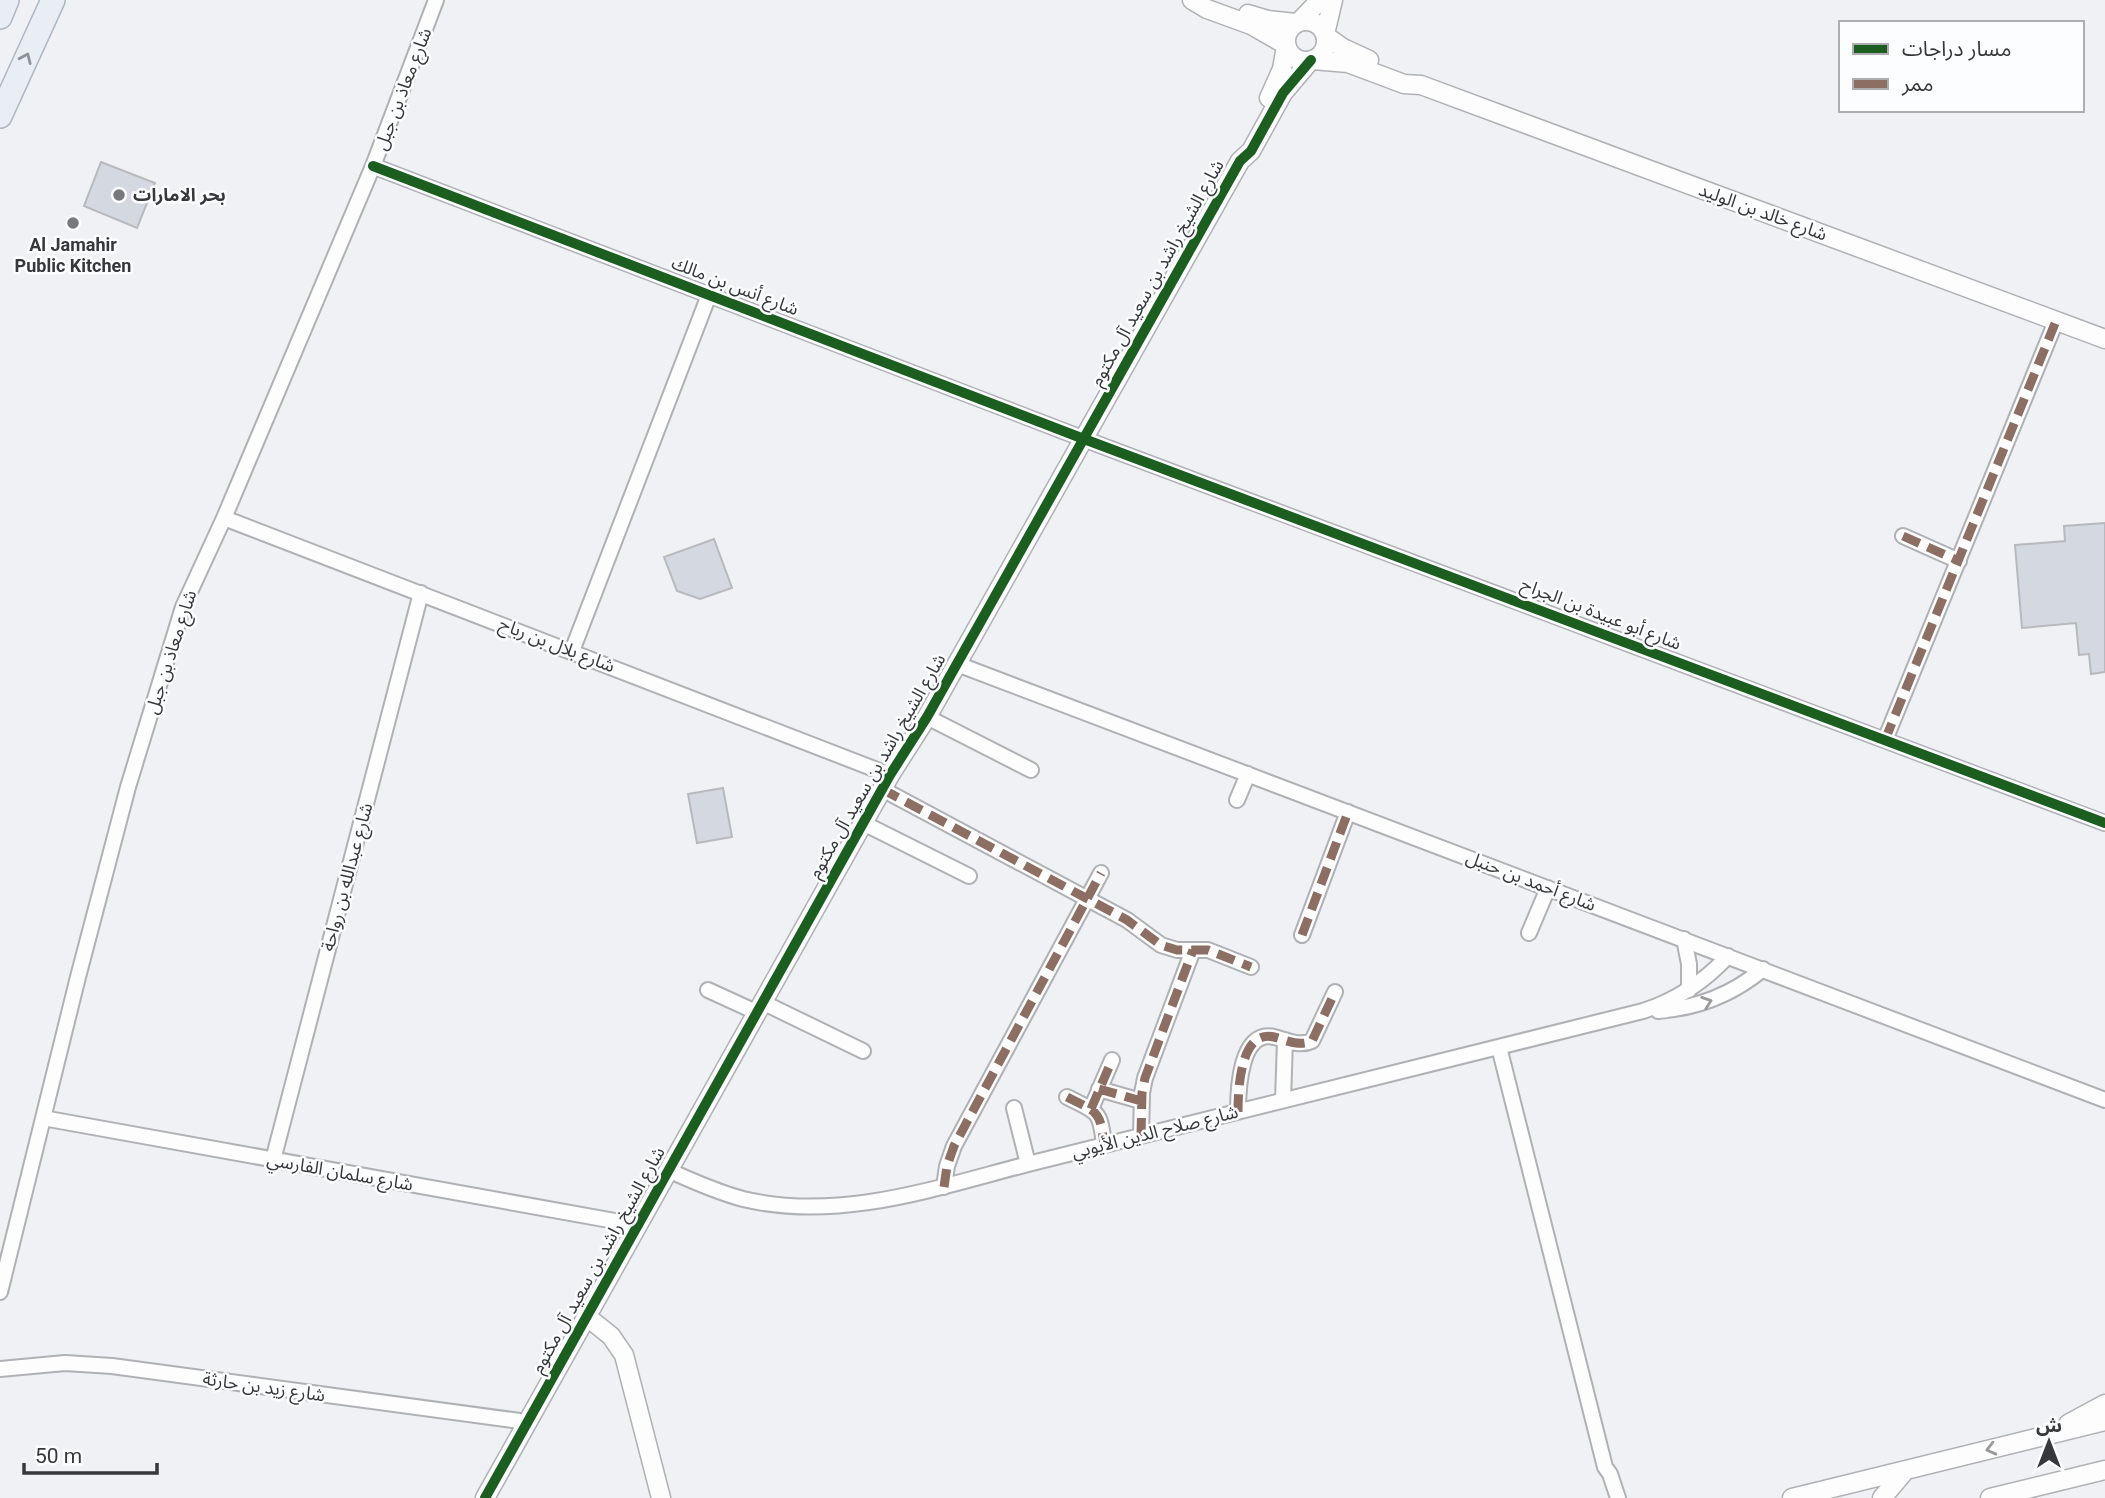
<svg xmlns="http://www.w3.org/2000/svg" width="2105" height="1498" viewBox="0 0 2105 1498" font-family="Roboto,'Noto Sans Arabic',sans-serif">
	<rect width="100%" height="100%" fill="#eff1f5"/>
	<!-- building -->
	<path fill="#d3d8e1" stroke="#b8b9bc" stroke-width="2" d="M 101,162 L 155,183 L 137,228 L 84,206 Z
		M 2105,523 L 2105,672 L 2091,674 L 2089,654 L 2079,655 L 2076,623 L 2022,628 L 2015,545 L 2065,541 L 2064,526 Z
		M 714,539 L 732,588 L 700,599 L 677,591 L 664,557 Z
		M 723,788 L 732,837 L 697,843 L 688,794 Z"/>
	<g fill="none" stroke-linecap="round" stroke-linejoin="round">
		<!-- minor casing -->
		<g stroke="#afb1b4" stroke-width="18">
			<path id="minor" d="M 373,166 L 1084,439 L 2105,823
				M 224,518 L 890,775
				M 1903,536 L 1959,561
				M 572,651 L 709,295
				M 957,664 L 2105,1100
				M 927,717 L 1031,770
				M 1885,740 L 2056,321
				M 882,789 L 1127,920 L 1161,945 L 1177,950 L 1208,950 L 1251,967
				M 1237,800 L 1248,774
				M 863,823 L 969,876
				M 1529,933 L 1548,888
				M 1302,935 L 1348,812
				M 1684,939 L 1689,964 L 1689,990
				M 708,990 L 756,1012
				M 762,1002 L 863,1051
				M 1658,1011 C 1698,1008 1732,995 1763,969
				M 1499,1047 L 1605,1467 L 1610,1474 L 1618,1498
				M 1099,1089 L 1141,1101
				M 1067,1097 C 1098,1113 1100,1109 1104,1145
				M 1283,1100 L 1285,1040
				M 1014,1108 L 1028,1164
				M 1091,1109 L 1112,1060
				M 1238,1112 C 1238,1090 1240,1029 1274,1037 C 1286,1040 1299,1047 1312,1041 L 1335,992
				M 43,1118 L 637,1225
				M 1141,1136 L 1142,1093 L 1145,1078 L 1193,950
				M 273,1160 L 421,593
				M 668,1170 C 692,1181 717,1192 743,1199 C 840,1222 935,1188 1028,1164 L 1643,1011 C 1677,1000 1704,982 1728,956
				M 944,1187 L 947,1166 L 954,1146 L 1101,873
				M 0,1292 L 78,977 L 128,787 L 183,607 L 224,518 L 373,166 L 436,0
				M 0,1369 L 65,1363 L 112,1366 L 527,1422"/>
		</g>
		<!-- tertiary casing -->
		<g stroke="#afb1b4" stroke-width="21">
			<path id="tertiary" d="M 1192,0 L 1207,9 L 1251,25 L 1286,45
				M 1248,14 L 1268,20 L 1296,23
				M1286 41a20 20 0 1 1 40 0a20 20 0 1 1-40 0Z
				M 1300,21 L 1320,0
				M 1325,34 L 1333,0
				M 1326,36 L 1343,48 L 1369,60
				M 1313,60 L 1348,63 L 1404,84 L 1421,85 L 2105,339
				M 1269,98 L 1282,69 L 1286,46
				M 586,1316 L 611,1336 L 624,1355 L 661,1498
				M 2068,1424 L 2105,1404
				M 485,1498 L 890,775 L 927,717 L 1240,161 L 1251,151 L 1283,93 L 1311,60
				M 1792,1498 L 2105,1421
				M 1882,1498 L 1905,1471
				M 1990,1498 L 2105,1470"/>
		</g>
		<!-- primary casing -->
		<g stroke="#aeb7c2" stroke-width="26">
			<path id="primary" d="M 0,17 L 7,0
				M 0,116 L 53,0"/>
		</g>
		<!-- minor -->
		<use href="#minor" stroke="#fdfdfe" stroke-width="14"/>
		<!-- tertiary -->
		<use href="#tertiary" stroke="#fdfdfe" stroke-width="18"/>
		<!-- primary -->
		<use href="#primary" stroke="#e8eef3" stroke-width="23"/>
		<!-- quiet -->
		<path stroke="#8d6e63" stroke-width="9" stroke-dasharray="18 9" stroke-linecap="butt" d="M 1903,536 L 1959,561
			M 1885,740 L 2056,321
			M 882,789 L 1127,920 L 1161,945 L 1177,950 L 1208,950 L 1251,967
			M 1302,935 L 1348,812
			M 1099,1089 L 1141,1101
			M 1067,1097 C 1098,1113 1100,1109 1104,1145
			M 1091,1109 L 1112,1060
			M 1238,1112 C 1238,1090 1240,1029 1274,1037 C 1286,1040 1299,1047 1312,1041 L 1335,992
			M 1141,1136 L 1142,1093 L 1145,1078 L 1193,950
			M 944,1187 L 947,1166 L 954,1146 L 1101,873"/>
		<!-- cycleway casing -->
		<g stroke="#fcfdff" stroke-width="15">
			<path id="cycleway" d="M 373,166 L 1084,439 L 2105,823
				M 485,1498 L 890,775 L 927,717 L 1240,161 L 1251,151 L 1283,93 L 1311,60"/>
		</g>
		<!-- cycleway -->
		<use href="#cycleway" stroke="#1b5e20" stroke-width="10"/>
	</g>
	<!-- one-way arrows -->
	<defs><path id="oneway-chevron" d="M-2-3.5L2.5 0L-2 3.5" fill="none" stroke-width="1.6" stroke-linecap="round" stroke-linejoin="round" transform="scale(1.75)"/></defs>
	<use stroke="#8f9397" href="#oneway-chevron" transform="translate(26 58) rotate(-66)"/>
	<g stroke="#9a9a9c">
		<use href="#oneway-chevron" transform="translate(1707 1002) rotate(-19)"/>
		<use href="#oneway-chevron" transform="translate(1991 1449) rotate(166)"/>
	</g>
	<!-- markers -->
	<g fill="#77797c" stroke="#fcfdff" stroke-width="2.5">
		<circle cx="119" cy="195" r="7"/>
		<circle cx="73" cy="223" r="7"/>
	</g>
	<g text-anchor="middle" stroke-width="5" stroke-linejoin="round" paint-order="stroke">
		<!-- street labels -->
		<g font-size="18" fill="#36383b" stroke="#fcfdff">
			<text transform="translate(403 89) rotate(-69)" y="6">شارع معاذ بن جبل</text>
			<text transform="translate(1763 212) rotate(20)" y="6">شارع خالد بن الوليد</text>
			<text transform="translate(1157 273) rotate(-61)" y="6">شارع الشيخ راشد بن سعيد آل مكتوم</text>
			<text transform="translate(735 286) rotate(21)" y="6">شارع أنس بن مالك</text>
			<text transform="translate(1601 614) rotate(21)" y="6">شارع أبو عبيدة بن الجراح</text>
			<text transform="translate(557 645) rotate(21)" y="6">شارع بلال بن رباح</text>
			<text transform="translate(171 652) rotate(-72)" y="6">شارع معاذ بن جبل</text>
			<text transform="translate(877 766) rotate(-60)" y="6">شارع الشيخ راشد بن سعيد آل مكتوم</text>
			<text transform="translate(347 877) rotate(-75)" y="6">شارع عبدالله بن رواحة</text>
			<text transform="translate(1531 881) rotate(21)" y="6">شارع أحمد بن حنبل</text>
			<text transform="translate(1155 1132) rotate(-14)" y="6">شارع صلاح الدين الأيوبي</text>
			<text transform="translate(340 1172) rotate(10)" y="6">شارع سلمان الفارسي</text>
			<text transform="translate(598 1260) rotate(-61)" y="6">شارع الشيخ راشد بن سعيد آل مكتوم</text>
			<text transform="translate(264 1387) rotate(8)" y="6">شارع زيد بن حارثة</text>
		</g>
		<!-- poi labels -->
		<g font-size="18" font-weight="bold" fill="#36383b" stroke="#fcfdff" text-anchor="start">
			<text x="133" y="201">بحر الامارات</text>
			<text x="73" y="251" text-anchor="middle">Al Jamahir<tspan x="73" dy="21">Public Kitchen</tspan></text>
		</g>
	</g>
	<!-- legend -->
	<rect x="1839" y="21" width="245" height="91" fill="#fcfdff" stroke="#adaeb1" stroke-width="2"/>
	<rect x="1853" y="44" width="35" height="10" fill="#1b5e20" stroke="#adaeb1" stroke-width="2"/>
	<text x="1902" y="56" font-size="21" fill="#36383b">مسار دراجات</text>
	<rect x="1853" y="79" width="35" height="10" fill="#8d6e63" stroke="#adaeb1" stroke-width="2"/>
	<text x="1902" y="91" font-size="21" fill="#36383b">ممر</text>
	<!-- north arrow -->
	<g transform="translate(2049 1442)" stroke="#fcfdff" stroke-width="5" paint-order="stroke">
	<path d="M0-5L12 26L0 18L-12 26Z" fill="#36383b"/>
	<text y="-10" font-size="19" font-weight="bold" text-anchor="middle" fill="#36383b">ش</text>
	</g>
	<!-- scale -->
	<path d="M24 1463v10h133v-10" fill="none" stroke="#36383b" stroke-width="3.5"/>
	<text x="35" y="1463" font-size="21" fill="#36383b" stroke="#fcfdff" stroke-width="5" paint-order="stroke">50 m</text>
</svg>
